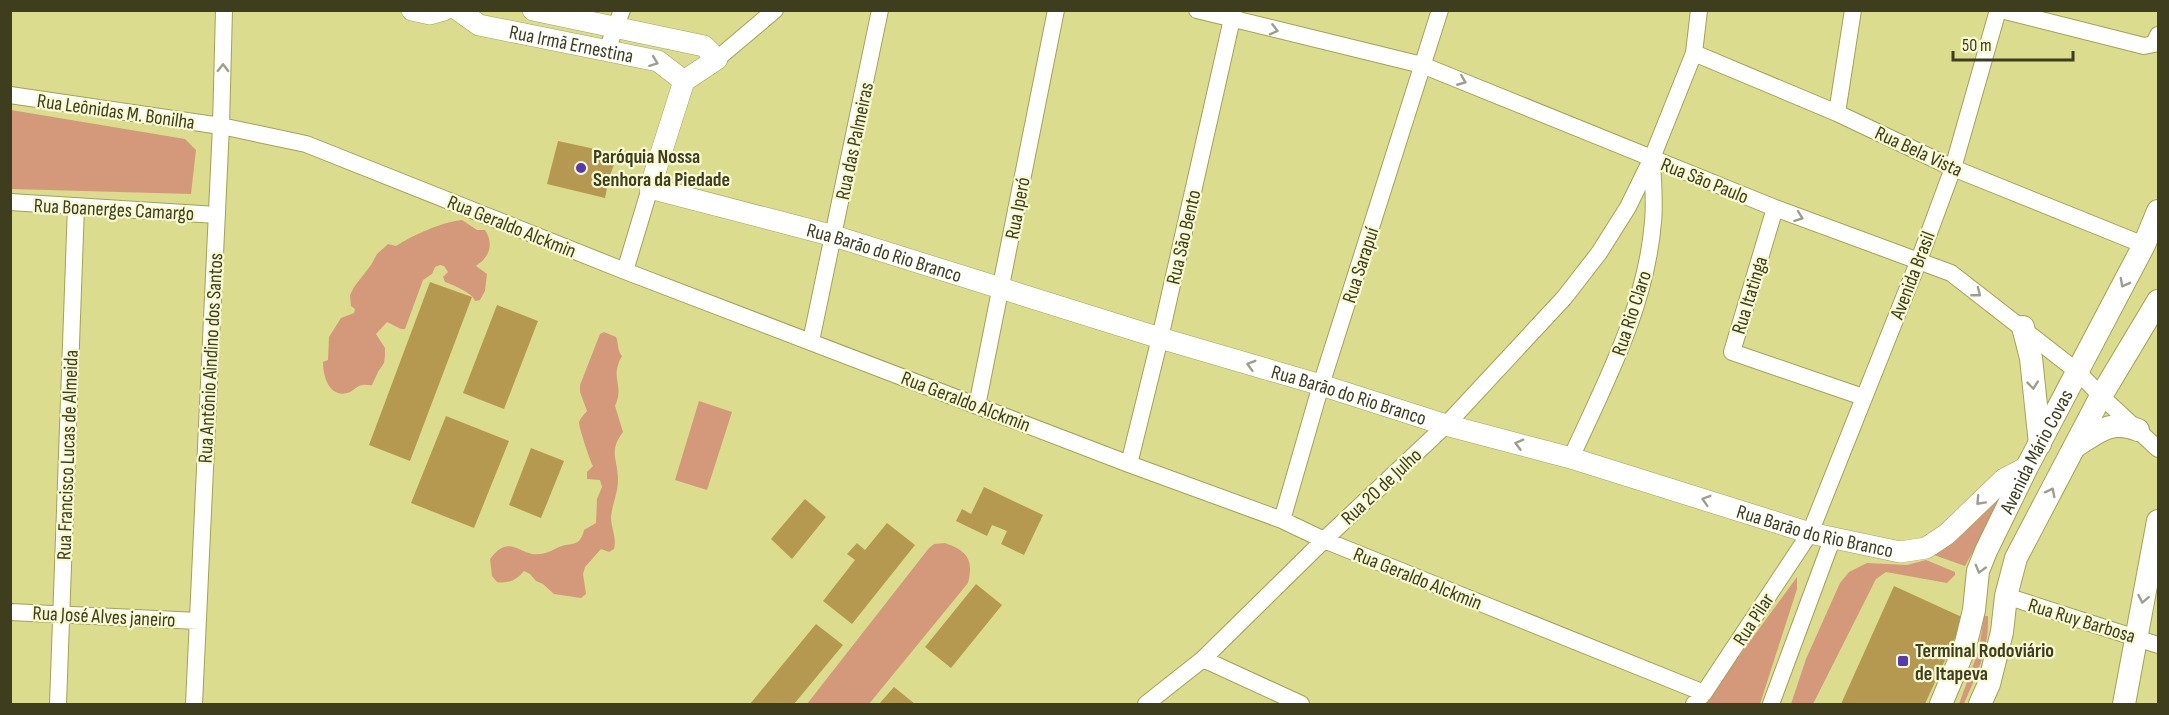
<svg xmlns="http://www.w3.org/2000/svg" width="2169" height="715" viewBox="0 0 2169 715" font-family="'Sofia Sans Condensed',sans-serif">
	<rect width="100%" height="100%" fill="#dbdc8e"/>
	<!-- green -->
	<path fill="#d4997b" d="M 11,110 L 185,139 L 196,150 L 191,194 L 11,189 Z
		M 462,220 L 477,230 L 485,230 C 491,239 492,250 484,259 C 482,262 479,263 476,266 L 487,274 L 485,291 L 480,300 L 475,301 C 473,293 453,285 445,282 L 443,277 L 448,272 L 444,266 L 440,265 L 435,267 L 432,274 L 423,280 L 405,329 L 401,329 L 387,322 L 376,334 L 385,348 L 385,355 L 384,363 L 378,372 L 372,385 C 369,386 366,384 363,385 C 358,385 354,390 350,392 C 330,400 323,377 323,362 L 328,360 L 329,337 L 341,318 L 354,313 L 355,309 L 351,306 L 350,295 L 354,287 L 371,265 L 377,254 L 388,244 L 396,246 C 413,235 442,222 462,220 Z
		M 604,332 L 616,337 C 619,344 617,350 622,356 C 609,379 625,384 615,406 L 623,432 C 608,452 618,459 618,480 C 618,493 612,505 611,517 C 611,528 617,538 614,549 L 609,552 L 601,549 L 585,567 L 583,574 L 586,594 L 581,598 L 554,594 L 543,584 L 536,581 L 530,574 L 524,571 C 517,580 508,584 497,582 L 492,576 L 490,559 C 494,554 498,549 504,547 C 514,544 522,552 532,554 C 544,555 549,552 559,547 C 571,542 580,548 584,530 L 596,523 L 597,499 L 602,487 L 600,480 L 587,479 L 587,472 L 593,466 C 590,461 579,427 579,423 C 580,418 584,415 587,411 L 580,392 L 580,385 L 600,334 Z
		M 699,401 L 732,412 L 707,490 L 675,480 Z
		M 2005,493 L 1965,566 L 1934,555 L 1975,522 Z
		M 945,543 C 967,551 974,559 968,583 L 869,704 L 807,704 L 929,548 L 934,544 Z
		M 1926,560 L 1955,572 L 1955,575 L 1947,583 L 1886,572 L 1876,579 L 1813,704 L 1791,704 L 1806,659 L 1840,583 L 1849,572 L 1867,563 L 1907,565 Z
		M 1797,577 L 1797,589 L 1760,704 L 1704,704 Z
		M 1984,616 L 1988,616 C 1989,651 1977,673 1964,704 L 1959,704 L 1979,649 Z"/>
	<!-- building -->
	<path fill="#b69950" d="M 558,141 L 618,154 L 609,178 L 605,198 L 547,184 Z
		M 430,282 L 472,297 L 410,461 L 369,445 Z
		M 497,305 L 538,321 L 504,409 L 463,393 Z
		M 446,416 L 509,441 L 474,528 L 411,503 Z
		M 531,448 L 564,461 L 541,518 L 509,505 Z
		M 984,487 L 1043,515 L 1024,555 L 1001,544 L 1007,531 L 992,525 L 987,536 L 956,521 L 962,509 L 971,514 Z
		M 805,499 L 826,517 L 792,559 L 771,539 Z
		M 887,523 L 915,545 L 852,624 L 823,601 L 855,560 L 847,554 L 857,543 L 865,550 Z
		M 976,584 L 1002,605 L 951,668 L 925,647 Z
		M 1894,586 L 1964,618 L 1925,704 L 1841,704 Z
		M 816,624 L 843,645 L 794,704 L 750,704 Z
		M 894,687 L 915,704 L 879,704 Z"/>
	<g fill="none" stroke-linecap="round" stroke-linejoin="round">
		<!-- minor casing -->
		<g stroke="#a2a256" stroke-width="18">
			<path id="minor" d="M 1197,10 L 1422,65 L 1775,208 L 1951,273 L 2078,372 L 2101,396 L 2158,449
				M 2001,10 L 2144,46 L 2154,44 L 2158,35
				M 607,50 L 622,10
				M 1694,53 L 1837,113 L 1953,168 L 2144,245
				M 717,59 L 775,10
				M 10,95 L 221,126 L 306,144 L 625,271 L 1129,464 L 1282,520 L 1324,540 L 1704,693
				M 1837,113 L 1853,10
				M 10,202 L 217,215
				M 1775,208 L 1732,352 L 1863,397
				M 625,271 L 650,188
				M 811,341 L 880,10
				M 977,406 L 1056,10
				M 1571,458 C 1606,381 1646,307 1653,222 C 1655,202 1653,182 1652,162
				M 1129,464 L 1160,338 L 1234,10
				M 1282,520 L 1321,385 L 1440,10
				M 2006,596 L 2158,645
				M 10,612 L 198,621
				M 1203,659 L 1301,704
				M 58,704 L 76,206
				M 194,704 L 221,126 L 224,10
				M 1146,704 L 1203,659 L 1324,540 L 1446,425 L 1564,298 L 1599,253 L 1628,207 L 1652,158 L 1694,53 L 1699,10
				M 1694,704 L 1704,693 L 1810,533 L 1919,260 L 1953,168 L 1998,10
				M 1771,704 L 1833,537"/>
		</g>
		<!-- tertiary casing -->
		<g stroke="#a2a256" stroke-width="22">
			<g id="tertiary">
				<path d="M 412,10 L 430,14 L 444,10"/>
				<path id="s1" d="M 458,10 L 479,25 L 658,61 L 684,81"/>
				<path id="s2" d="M 533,10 L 704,46 L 717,59 L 684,81 L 650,188 L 834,236 L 1160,338 L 1321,385 L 1446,425 L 1571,458 L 1810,533 L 1900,552 L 1926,548 L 1947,534 L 2004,479 L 2027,467"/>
			</g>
		</g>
		<!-- secondary casing -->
		<g stroke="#a2a256" stroke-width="24">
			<g id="secondary">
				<path d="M 2023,327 L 2031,358 L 2040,444"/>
				<path d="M 2076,446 C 2098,432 2111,419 2138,430"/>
				<path id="s3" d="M 1941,704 L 1965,647 L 1974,610 L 1978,571 L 1986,551 L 2027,467 L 2144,245 L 2158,211"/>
				<path d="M 1980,704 L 1989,684 L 2002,632 L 2006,596 L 2016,558 L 2101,396 L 2158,301"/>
				<path d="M 2124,704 L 2158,521"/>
			</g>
		</g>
		<!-- minor -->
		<use href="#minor" stroke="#fff" stroke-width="16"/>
		<!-- tertiary -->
		<use href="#tertiary" stroke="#fff" stroke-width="21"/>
		<!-- secondary -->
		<use href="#secondary" stroke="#fff" stroke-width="22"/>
	</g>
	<!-- one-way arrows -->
	<defs><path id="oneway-chevron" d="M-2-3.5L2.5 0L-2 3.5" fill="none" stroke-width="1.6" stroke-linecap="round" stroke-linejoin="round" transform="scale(1.5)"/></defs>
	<g stroke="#9e9e8e">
		<use href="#oneway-chevron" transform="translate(1274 30) rotate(14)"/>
		<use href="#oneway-chevron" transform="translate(654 62) rotate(21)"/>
		<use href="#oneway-chevron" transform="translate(223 68) rotate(-89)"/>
		<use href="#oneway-chevron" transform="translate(1462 81) rotate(22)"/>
		<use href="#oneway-chevron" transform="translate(1799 217) rotate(20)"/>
		<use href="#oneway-chevron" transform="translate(2124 283) rotate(118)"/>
		<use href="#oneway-chevron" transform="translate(1977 293) rotate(38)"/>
		<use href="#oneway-chevron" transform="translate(1251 365) rotate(-164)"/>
		<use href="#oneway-chevron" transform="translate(2033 385) rotate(84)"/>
		<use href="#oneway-chevron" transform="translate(1519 444) rotate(-165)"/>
		<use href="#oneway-chevron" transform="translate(2051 492) rotate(-63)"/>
		<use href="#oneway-chevron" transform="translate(1706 500) rotate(-163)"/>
		<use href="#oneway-chevron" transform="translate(1980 501) rotate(133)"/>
		<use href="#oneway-chevron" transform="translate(1980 569) rotate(105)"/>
		<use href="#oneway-chevron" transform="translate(2143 599) rotate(101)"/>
	</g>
	<!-- markers -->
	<g fill="#573ab2" stroke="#f9fad4" stroke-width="2">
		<circle cx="581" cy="168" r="6"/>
		<rect x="1897" y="655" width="12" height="12" rx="3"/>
	</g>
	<g text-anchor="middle" stroke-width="4.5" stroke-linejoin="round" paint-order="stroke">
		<!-- street labels -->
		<g font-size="20" fill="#3e3e1e" stroke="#f9fad4">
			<text dy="7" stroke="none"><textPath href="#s1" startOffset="120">Rua Irmã Ernestina</textPath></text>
			<text transform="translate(116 111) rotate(8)" y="7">Rua Leônidas M. Bonilha</text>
			<text transform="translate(854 141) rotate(-78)" y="7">Rua das Palmeiras</text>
			<text transform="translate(1919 151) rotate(25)" y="7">Rua Bela Vista</text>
			<text transform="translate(1705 180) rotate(22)" y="7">Rua São Paulo</text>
			<text transform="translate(1017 208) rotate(-79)" y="7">Rua Iperó</text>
			<text transform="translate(114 209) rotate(3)" y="7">Rua Boanerges Camargo</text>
			<text transform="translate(512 226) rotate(22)" y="7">Rua Geraldo Alckmin</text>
			<text transform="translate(1183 237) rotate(-77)" y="7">Rua São Bento</text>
			<text dy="7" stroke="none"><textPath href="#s2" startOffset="588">Rua Barão do Rio Branco</textPath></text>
			<text transform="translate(1360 265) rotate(-72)" y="7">Rua Sarapuí</text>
			<text transform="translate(1912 275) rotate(-69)" y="7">Avenida Brasil</text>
			<text transform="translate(1749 295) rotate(-73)" y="7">Rua Itatinga</text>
			<text transform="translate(1631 313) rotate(-72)" y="7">Rua Rio Claro</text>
			<text transform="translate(210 358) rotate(-87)" y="7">Rua Antônio Aindino dos Santos</text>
			<text dy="7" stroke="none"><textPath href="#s2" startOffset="1074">Rua Barão do Rio Branco</textPath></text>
			<text transform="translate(966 401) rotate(21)" y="7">Rua Geraldo Alckmin</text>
			<text dy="7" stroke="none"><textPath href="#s3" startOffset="272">Avenida Mário Covas</textPath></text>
			<text transform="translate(67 455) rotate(-88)" y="7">Rua Francisco Lucas de Almeida</text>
			<text transform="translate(1381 486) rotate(-43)" y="7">Rua 20 de Julho</text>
			<text dy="7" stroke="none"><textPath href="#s2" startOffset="1560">Rua Barão do Rio Branco</textPath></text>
			<text transform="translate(1418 578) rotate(22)" y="7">Rua Geraldo Alckmin</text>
			<text transform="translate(104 616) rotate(3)" y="7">Rua José Alves janeiro</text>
			<text transform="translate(1753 619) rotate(-57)" y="7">Rua Pilar</text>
			<text transform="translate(2082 620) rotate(17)" y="7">Rua Ruy Barbosa</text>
		</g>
		<!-- poi labels -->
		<g font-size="20" font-weight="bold" fill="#3e3e1e" stroke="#f9fad4" text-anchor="start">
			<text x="593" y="163">Paróquia Nossa<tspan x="593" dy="23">Senhora da Piedade</tspan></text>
			<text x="1915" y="657">Terminal Rodoviário<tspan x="1915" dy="23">de Itapeva</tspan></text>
		</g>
	</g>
	<!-- border -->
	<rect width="2169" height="715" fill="none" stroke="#3e3e1e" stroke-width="24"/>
	<!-- scale -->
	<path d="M1953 51v9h120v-9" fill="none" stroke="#3e3e1e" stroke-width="3"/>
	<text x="1962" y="51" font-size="18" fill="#3e3e1e" stroke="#f9fad4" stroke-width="4.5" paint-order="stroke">50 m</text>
</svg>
